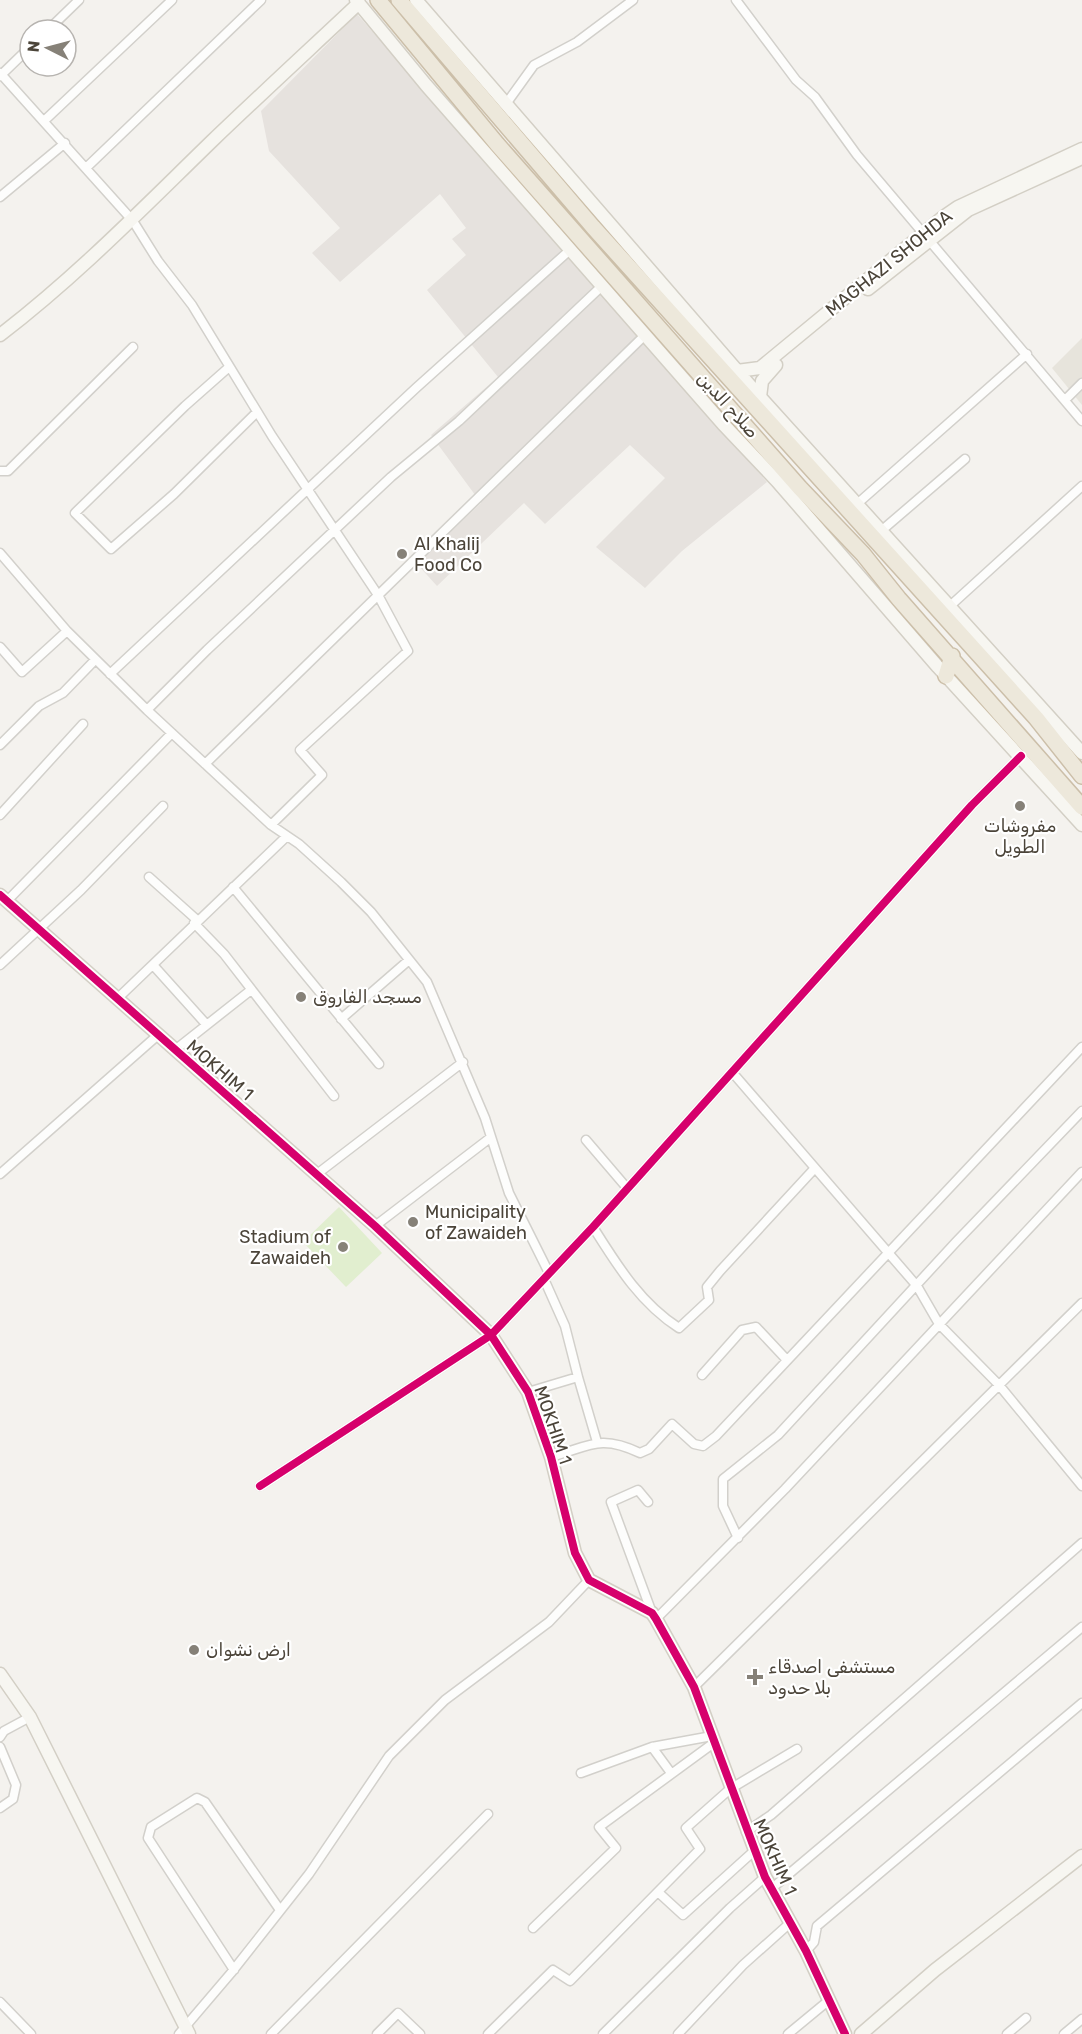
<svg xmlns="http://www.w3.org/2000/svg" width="1082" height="2034" viewBox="0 0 1082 2034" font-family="Rubik,Cairo,sans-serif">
	<rect width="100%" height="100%" fill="#f4f2ee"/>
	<!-- residential -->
	<path fill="#e7e4dc" d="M 1082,338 L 1082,405 L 1052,368 Z"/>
	<!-- industrial -->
	<path fill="#e6e2de" d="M 357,14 L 767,482 L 682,551 L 645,588 L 596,547 L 665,478 L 630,445 L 545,524 L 524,503 L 437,586 L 417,564 L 481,503 L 431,435 L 498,377 L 427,290 L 466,255 L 452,239 L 466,228 L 440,194 L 340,282 L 312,253 L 340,228 L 269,151 L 261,111 Z"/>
	<!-- green -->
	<path fill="#e1eecf" d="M 339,1207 L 382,1253 L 346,1287 L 303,1242 Z"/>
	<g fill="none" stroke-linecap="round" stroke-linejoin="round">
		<!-- street casing -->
		<g stroke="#d2d0cb" stroke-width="11">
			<path id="street" d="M 736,0 L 796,80 L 815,97 L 857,155 L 1082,421
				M 48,30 L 79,0
				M 0,73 L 133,221 L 158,261 L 192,305 L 272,436 L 378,595 L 408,651 L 300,750 L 322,775 L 271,825
				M 0,76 L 30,47
				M 506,104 L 534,65 L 577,42 L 633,0
				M 45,120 L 172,0
				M 87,167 L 261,0
				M 0,197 L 65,143
				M 228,368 L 185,406 L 75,513 L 111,549 L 174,494 L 257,412
				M 1065,400 L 1082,383
				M 0,471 L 8,471 L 133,347
				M 857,504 L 1027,354
				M 881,531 L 965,459
				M 0,553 L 67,631
				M 950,606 L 1082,486
				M 0,647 L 22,672 L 67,631 L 147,710 L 271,825 L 299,844 L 341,882 L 371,912 L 427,982 L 485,1118 L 509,1193 L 549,1273
				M 110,674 L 416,388 L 571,249
				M 147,710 L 207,650 L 391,477 L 459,421 L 603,285
				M 0,745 L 39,706 L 63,693 L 95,660
				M 205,764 L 645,335
				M 0,815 L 83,724
				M 149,877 L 197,920
				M 233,887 L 379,1064
				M 7,901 L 172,733
				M 194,923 L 224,954 L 334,1096
				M 0,965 L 81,890 L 163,806
				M 153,965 L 206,1024
				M 118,998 L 287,836
				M 341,1019 L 409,960
				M 175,1050 L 251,990
				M 732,1072 L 917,1286 L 939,1324 L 999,1385 L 1082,1486
				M 586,1140 L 627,1188
				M 0,1174 L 158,1035
				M 317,1174 L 463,1062
				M 375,1226 L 490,1138
				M 593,1227 C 617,1265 640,1303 679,1328 L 709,1300 L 707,1287 L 720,1271 L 815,1168
				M 544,1279 L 565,1326 L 578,1377
				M 702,1375 L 742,1330 L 756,1327 L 786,1359
				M 528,1392 L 578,1377 L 597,1442
				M 551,1457 C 590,1446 600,1434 640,1453 L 649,1449 L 672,1424 L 694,1444 L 703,1446 L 716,1436 L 1082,1047
				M 260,1486 L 491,1335 L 593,1227 L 972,805 L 1021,756
				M 648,1502 L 638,1490 L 611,1502 L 652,1613
				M 738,1538 L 723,1506 L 723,1479 L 778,1435 L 956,1242 L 1082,1111
				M 656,1619 L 785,1489 L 1082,1172
				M 694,1687 L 1082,1303
				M 0,1737 L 4,1731 L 30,1717
				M 0,1747 L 16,1785 L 13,1799 L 0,1808
				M 652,1747 L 671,1773
				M 581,1773 L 652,1747 L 712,1736
				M 746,1832 L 771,1815 L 1082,1543
				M 771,1889 L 1082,1627
				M 659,1893 L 683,1915 L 754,1851
				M 533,1928 L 616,1848 L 599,1827 L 715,1742
				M 806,1951 L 814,1942 L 817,1926 L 1082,1703
				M 234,1970 L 148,1838 L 151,1827 L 197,1798 L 205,1802 L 280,1910
				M 0,2002 L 31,2034
				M 179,2034 L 231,1973 L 309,1874 L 389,1756 L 445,1700 L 549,1622 L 589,1580
				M 271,2034 L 488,1814
				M 377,2034 L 398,2013 L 420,2034
				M 488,2034 L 553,1970 L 570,1981 L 700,1849 L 686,1828 L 730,1789 L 797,1749
				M 603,2034 L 730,1908 L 765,1877
				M 678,2034 L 743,1965 L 790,1923
				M 788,2034 L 828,2001
				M 1007,2034 L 1026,2018
				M 1064,2034 L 1082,2019"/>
		</g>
		<!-- secondary casing -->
		<g stroke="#d3cfc5" stroke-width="15">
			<path id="secondary" d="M 356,0 L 426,85 L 723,424 L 777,481 L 938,667 L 1082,825
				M 416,0 L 760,397 L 1082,753
				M 868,289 L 968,210 L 1082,158
				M 0,335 C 77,276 143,208 212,141 C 260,95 310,49 359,3
				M 737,371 L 760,368 L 942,218 L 958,207 L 1082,149
				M 760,397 L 762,381 L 776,365
				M 0,895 L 375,1226 L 491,1335 L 528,1392 L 551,1457 L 575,1553 L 589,1580 L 652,1613 L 656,1619 L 694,1687 L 765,1877 L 806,1951 L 845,2034
				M 0,1674 L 30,1717 L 189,2034
				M 861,2034 L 935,1970 L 1082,1856"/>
		</g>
		<!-- highway casing -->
		<g stroke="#ccbfa9" stroke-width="18">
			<path id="highway" d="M 378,0 L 497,144 L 800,488 L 863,554 L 899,599 L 1082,807
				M 399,0 L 593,227 L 1036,718 L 1082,776
				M 946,676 L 952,656"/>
		</g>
		<!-- street -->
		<use href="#street" stroke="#fdfdfc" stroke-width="8"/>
		<!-- secondary -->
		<use href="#secondary" stroke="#f7f6f1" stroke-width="12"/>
		<!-- highway -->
		<use href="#highway" stroke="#ede8db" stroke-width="15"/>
		<!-- cycleway casing -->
		<g stroke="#fff" stroke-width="11">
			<path id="cycleway" d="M 0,895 L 375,1226 L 491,1335 L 528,1392 L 551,1457 L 575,1553 L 589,1580 L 652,1613 L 656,1619 L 694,1687 L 765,1877 L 806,1951 L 845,2034
				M 260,1486 L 491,1335 L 593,1227 L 972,805 L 1021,756"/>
		</g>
		<!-- cycleway -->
		<use href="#cycleway" stroke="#d6006c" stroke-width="8"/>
	</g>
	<!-- markers -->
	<g fill="#868178" stroke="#fff" stroke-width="2">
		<circle cx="402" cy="554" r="6"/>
		<circle cx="1020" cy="806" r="6"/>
		<circle cx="301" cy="997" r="6"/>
		<circle cx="413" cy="1222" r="6"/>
		<circle cx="343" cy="1247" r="6"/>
		<circle cx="194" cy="1650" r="6"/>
		<path d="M752 1668h6v6h6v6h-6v6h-6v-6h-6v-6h6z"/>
	</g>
	<g text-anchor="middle" stroke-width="4.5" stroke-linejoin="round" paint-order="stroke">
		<!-- street labels -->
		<g font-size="18" fill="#4b4439" stroke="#fff">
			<text transform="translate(889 263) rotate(-39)" y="6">MAGHAZI SHOHDA</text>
			<text transform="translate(728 405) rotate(48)" y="6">صلاح الدين</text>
			<text transform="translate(220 1070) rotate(41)" y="6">MOKHIM 1</text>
			<text transform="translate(553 1425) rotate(71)" y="6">MOKHIM 1</text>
			<text transform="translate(775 1857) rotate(66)" y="6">MOKHIM 1</text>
		</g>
		<!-- poi labels -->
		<g font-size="18" fill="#4b4439" stroke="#fff" text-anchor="start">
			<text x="414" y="550">Al Khalij<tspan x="414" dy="21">Food Co</tspan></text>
			<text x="1020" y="832" text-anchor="middle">مفروشات<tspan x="1020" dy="21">الطويل</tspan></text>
			<text x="313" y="1003">مسجد الفاروق</text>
			<text x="425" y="1218">Municipality<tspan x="425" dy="21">of Zawaideh</tspan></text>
			<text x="331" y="1243" text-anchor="end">Stadium of<tspan x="331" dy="21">Zawaideh</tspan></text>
			<text x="206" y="1656">ارض نشوان</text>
			<text x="768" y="1673">مستشفى اصدقاء<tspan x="768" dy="21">بلا حدود</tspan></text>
		</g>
	</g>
	<!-- north arrow -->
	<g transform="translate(48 48) rotate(276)"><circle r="28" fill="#ffffff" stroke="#b7b4b0" stroke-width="1.5"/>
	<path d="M0-4.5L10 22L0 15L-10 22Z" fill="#868178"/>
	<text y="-9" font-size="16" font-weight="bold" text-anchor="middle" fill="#4b4439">N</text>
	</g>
</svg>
